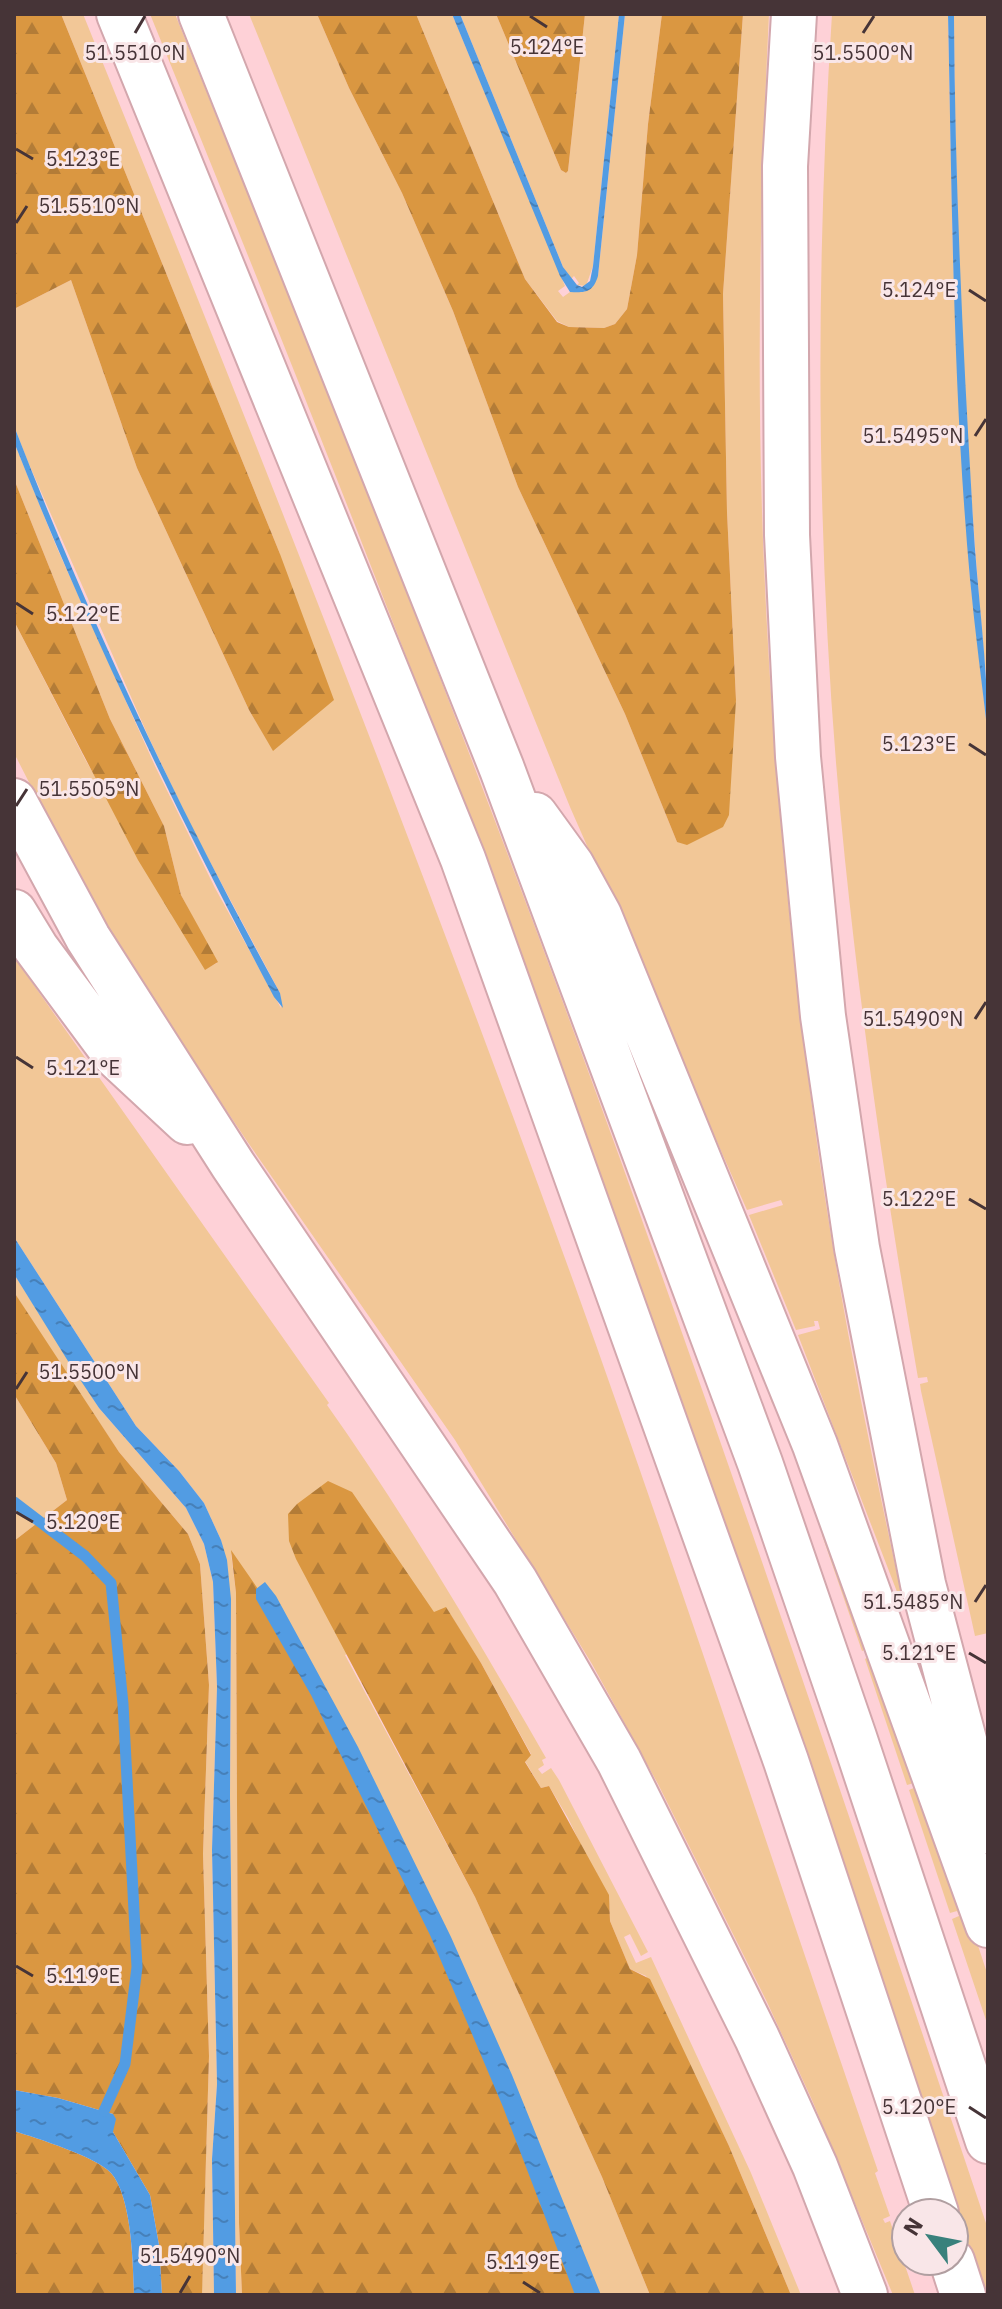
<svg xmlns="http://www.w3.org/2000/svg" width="1002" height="2309" viewBox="0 0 1002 2309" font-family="'IBM Plex Sans',sans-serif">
	<defs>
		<pattern id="forest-firs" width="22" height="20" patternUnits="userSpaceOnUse" patternTransform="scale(2)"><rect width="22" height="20" fill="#da9741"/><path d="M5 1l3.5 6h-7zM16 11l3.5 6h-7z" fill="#b37c37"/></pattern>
		<pattern id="water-ripples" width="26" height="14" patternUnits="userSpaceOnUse" patternTransform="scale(2)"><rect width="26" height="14" fill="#529ce3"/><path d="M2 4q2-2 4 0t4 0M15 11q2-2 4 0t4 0" fill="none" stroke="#4680b9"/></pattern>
	</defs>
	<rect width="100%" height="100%" fill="#fed1d7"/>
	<!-- grass -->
	<path fill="#f2c797" d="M 61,14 L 83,14 C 254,435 420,858 575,1286 C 680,1579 777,1876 878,2171 L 875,2173 L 890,2216 L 883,2219 L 885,2223 L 890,2221 L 915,2295 L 893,2295 L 812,2100 L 767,2002 L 658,1784 L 592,1664 L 455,1440 L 249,1144 L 161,1013 L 73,868 L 14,753 L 14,621 L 85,759 L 205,969 L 217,963 L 181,895 L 164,826 L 110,719 L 14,479 L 14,442 L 57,548 L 155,766 L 215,888 L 281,1008 L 280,993 L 194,832 L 149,738 L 28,462 L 14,426 L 14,309 L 71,280 L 137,468 L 249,710 L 273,750 L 280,554 Z
		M 150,14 L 175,14 C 309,344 442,674 565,1008 C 714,1412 851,1821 988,2229 L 988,2295 L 985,2295 C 863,1932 742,1570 613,1209 C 468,807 312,410 150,14 Z
		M 249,14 L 317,14 L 349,88 L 402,193 L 453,311 L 518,487 L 625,714 L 677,842 L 736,700 L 727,512 L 723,294 L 743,14 L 769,14 C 760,197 756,381 764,565 C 772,751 789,937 814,1121 C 835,1279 867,1436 901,1592 L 899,1597 L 798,1335 L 820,1329 L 818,1321 L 814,1321 L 815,1326 L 796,1330 L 749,1215 L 783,1205 L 781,1200 L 747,1210 L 570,807 Z
		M 416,14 L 452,14 L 565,286 L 558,291 L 563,297 L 570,292 L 581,292 L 598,276 L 625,14 L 662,14 L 648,124 L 637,255 L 627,309 L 615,324 L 604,328 L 569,327 L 557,321 L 525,279 Z
		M 460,14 L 496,14 L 561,170 L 566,173 L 568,171 L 585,14 L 619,14 L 593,266 L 586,286 L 577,285 L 579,283 L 574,276 L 571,279 L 563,267 Z
		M 832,14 L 948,14 L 953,259 L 960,401 L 970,578 L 988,736 L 988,1633 L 975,1636 L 921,1391 L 920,1384 L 928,1382 L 927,1377 L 918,1378 C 888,1206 863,1034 845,860 C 816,580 814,295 832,14 Z
		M 954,14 L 988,14 L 988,697 C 966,470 955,242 954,14 Z
		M 14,957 L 329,1403 L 327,1405 C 407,1518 477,1638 546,1758 L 542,1760 L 544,1765 L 538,1769 L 542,1774 L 551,1768 L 559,1780 L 648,1952 L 641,1956 L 630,1934 L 624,1937 L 636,1963 L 651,1957 L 751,2173 L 801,2295 L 791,2295 L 729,2146 L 646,1976 L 630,1969 L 610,1921 L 609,1904 L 568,1818 L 549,1786 L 541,1788 L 525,1761 L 531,1754 L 481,1663 L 446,1608 L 345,1655 L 475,1897 L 602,2177 L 650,2295 L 590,2295 L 231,1553 L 236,1593 L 239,2223 L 242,2295 L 236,2295 L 230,1796 L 231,1645 L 221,1540 L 204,1503 L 179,1471 L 136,1426 L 14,1237 Z
		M 708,1217 L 748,1310 L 809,1468 L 931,1803 L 988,1976 L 988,2026 L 952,1919 L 959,1916 L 957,1911 L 950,1913 L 909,1790 L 916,1787 L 914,1783 L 907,1785 L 865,1659 L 868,1657 L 865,1650 L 862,1651 L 822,1535 L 827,1533 L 825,1527 L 820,1528 L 779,1411 L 782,1409 L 780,1402 L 772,1403 Z
		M 14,1274 L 99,1408 L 186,1508 L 204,1544 L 213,1582 L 217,1687 L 212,1850 L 217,2084 L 212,2159 L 214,2295 L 202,2295 L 202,2286 L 209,2056 L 203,1854 L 209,1685 L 200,1564 L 188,1534 L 119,1452 L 48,1346 L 14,1292 Z
		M 14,1394 L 56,1463 L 67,1500 L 14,1541 Z"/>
	<!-- forest -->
	<path fill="url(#forest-firs)" d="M 14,14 L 61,14 L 280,554 L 334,700 L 273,751 L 249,710 L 137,468 L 71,280 L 14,309 Z
		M 317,14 L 416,14 L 525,279 L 557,322 L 569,327 L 604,328 L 615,324 L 627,309 L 637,255 L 648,124 L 662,14 L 743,14 L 723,294 L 727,512 L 736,700 L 729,815 L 723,827 L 687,845 L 677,842 L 625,714 L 518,487 L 453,311 L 402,193 L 349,88 Z
		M 496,14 L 585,14 L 568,171 L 566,173 L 561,170 Z
		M 14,479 L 110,719 L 164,826 L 181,895 L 218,962 L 205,970 L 138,860 L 14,621 Z
		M 14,1292 L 119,1452 L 188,1534 L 200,1564 L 209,1685 L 203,1854 L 209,2056 L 202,2295 L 162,2295 L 159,2245 L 150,2195 L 113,2132 L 113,2114 L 58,2098 L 14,2090 L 14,1541 L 67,1500 L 56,1463 L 14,1394 Z
		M 328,1481 L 352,1492 L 434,1612 L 446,1607 L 481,1663 L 531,1755 L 525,1762 L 541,1788 L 549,1786 L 609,1895 L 610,1921 L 630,1969 L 650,1979 L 729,2146 L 791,2295 L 650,2295 L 602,2177 L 475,1897 L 296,1559 L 289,1541 L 288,1514 L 297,1504 Z
		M 231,1550 L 283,1625 L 369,1785 L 590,2295 L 242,2295 L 239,2223 L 236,1593 Z
		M 14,2131 C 36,2138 97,2157 111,2173 C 132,2197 133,2264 134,2295 L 14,2295 Z"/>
	<!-- water -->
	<path fill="url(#water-ripples)" d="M 452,14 L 460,14 L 563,267 L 577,285 L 582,287 L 590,281 L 593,266 L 619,14 L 625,14 L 598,276 C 593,292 586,293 570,292 L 560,276 Z
		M 948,14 L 954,14 L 954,17 C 955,185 963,352 973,519 C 977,592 988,664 988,736 C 982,684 975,632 970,579 C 953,392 952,202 948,14 Z
		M 14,426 C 89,620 179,810 280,993 L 283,1008 L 274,997 C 178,816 89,632 14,442 Z
		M 14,1237 L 136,1426 L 179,1471 L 204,1503 L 221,1540 L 227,1560 L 231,1599 L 230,1796 L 236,2295 L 214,2295 L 212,2159 L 217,2084 L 212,1850 L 217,1687 L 213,1582 L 204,1544 L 186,1508 L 99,1408 L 71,1366 L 14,1274 Z
		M 265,1582 L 276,1596 L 358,1747 L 451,1937 L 512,2075 L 601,2295 L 575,2295 L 503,2107 L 430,1935 L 311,1695 L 256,1599 L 256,1589 Z
		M 14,2090 L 58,2098 L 113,2114 L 116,2119 L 113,2132 L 150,2195 L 159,2245 L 162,2295 L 134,2295 C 133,2264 132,2197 111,2173 C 97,2157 36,2138 14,2131 Z"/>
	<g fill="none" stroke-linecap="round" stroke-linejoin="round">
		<!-- stream -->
		<path stroke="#529ce3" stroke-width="11" d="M 14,1502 L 85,1556 L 111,1583 L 123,1704 L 137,1967 L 125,2064 L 104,2111"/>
		<!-- motorway casing -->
		<g stroke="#d3a7ad" stroke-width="48">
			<path id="motorway" d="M 119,14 L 463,859 L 786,1761 L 936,2213
				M 201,14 L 502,769 L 760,1463 L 854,1737 L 988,2141
				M 794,14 L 785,166 L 787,535 L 798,757 L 823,1016 L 857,1248 L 923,1584 L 988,1831
				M 14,801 L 88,938 L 233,1165 L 515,1581 L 619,1761 L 757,2038 L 815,2166 L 865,2295
				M 535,815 L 572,866 L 599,915 L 815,1445 L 988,1925
				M 14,912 L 36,948 L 116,1056 L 187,1122
				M 952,2261 L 963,2295"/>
		</g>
		<!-- motorway -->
		<use href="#motorway" stroke="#fff" stroke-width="44"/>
	</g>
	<!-- ticks -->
	<path fill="none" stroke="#463437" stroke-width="3" d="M 530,16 L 547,27M 135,33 L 145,16M 863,33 L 874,16M 16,149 L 33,159M 16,223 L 27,206M 969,290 L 986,301M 975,436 L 986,419M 16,603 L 33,614M 969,744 L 986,755M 16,806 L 27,789M 975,1019 L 986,1002M 16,1057 L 33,1068M 969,1199 L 986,1209M 16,1389 L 27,1372M 16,1512 L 33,1522M 975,1602 L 986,1585M 969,1653 L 986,1663M 16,1966 L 33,1976M 969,2107 L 986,2118M 523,2282 L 540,2293M 180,2293 L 190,2276"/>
	<g font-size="20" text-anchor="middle" fill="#463437" stroke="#f9e6e8" stroke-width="6" stroke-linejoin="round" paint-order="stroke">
		<text x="547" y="54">5.124°E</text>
		<text x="135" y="60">51.5510°N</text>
		<text x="863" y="60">51.5500°N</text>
		<text x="83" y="166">5.123°E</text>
		<text x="89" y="213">51.5510°N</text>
		<text x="919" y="297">5.124°E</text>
		<text x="913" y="443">51.5495°N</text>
		<text x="83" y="621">5.122°E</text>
		<text x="919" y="751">5.123°E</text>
		<text x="89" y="796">51.5505°N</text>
		<text x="913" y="1026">51.5490°N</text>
		<text x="83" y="1075">5.121°E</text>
		<text x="919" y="1206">5.122°E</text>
		<text x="89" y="1379">51.5500°N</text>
		<text x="83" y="1529">5.120°E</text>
		<text x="913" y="1609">51.5485°N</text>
		<text x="919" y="1660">5.121°E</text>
		<text x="83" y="1983">5.119°E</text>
		<text x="919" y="2114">5.120°E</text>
		<text x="190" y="2263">51.5490°N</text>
		<text x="523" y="2269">5.119°E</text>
	</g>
	<!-- border -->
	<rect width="1002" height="2309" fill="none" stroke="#463437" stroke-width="32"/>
	<!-- north arrow -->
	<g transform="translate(930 2237) rotate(302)"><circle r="38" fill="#f9e6e8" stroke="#b19fa1" stroke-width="2"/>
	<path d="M0-6L14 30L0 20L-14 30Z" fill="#39817c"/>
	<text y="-12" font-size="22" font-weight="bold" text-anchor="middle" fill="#463437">N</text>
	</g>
</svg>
